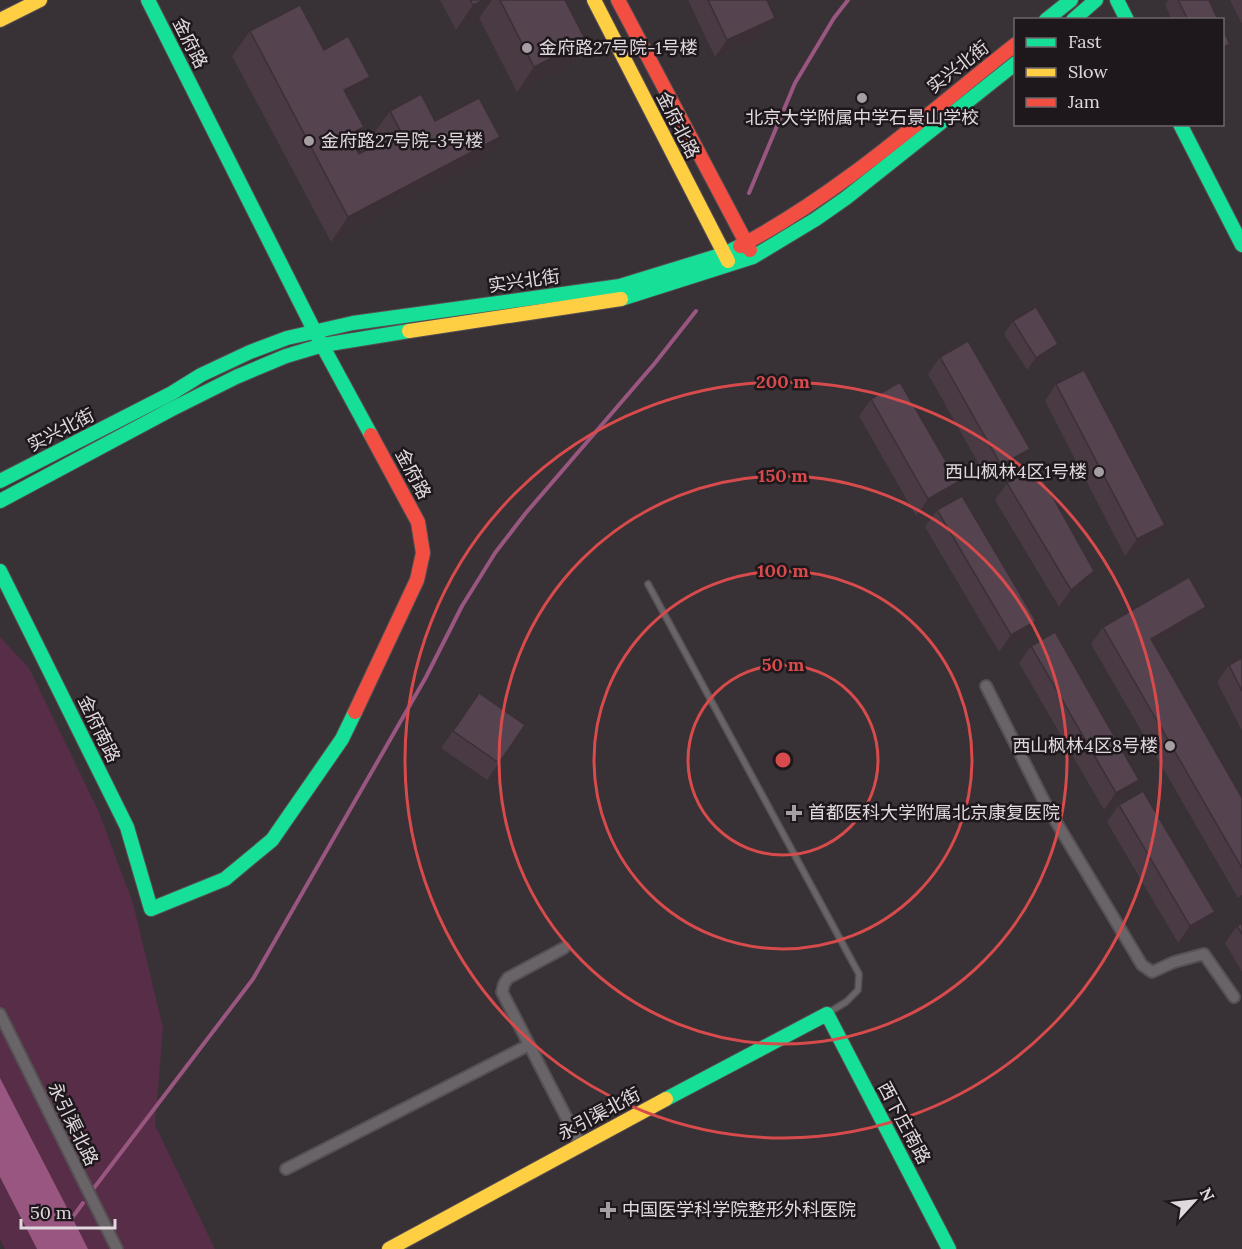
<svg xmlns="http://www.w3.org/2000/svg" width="1242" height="1249" viewBox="0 0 1242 1249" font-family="Lora,'Noto Sans SC',serif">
	<rect width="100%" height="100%" fill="#383135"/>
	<!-- green -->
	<path fill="#572d48" d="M 0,637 L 29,668 L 98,810 L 133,903 L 163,1028 L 155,1125 L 215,1249 L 5,1249 L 0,1240 Z"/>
	<!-- water -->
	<path fill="#985680" d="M 0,1078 L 79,1231 L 88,1249 L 37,1249 L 0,1177 Z"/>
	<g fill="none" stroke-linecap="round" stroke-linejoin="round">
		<!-- stream -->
		<path stroke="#985680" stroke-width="4" d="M 749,193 L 795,83 L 834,18 L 848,0
			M 94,1188 L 253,979 L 426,677 L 462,606 L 495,553 L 525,514 L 655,363 L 696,311
			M 69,1222 L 83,1203"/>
		<!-- lane casing -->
		<g stroke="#564f53" stroke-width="8">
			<path id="lane" d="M 648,584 L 859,974 L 858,990 L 846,1002 L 828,1013"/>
		</g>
		<!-- street casing -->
		<g stroke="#564f53" stroke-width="14">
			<path id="street" d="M 986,686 L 1046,805 L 1142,965 L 1152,972 L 1174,962 L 1204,954 L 1234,997
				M 564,948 L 508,978 L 504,984 L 502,992 L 580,1144
				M 0,1014 L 117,1249
				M 286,1169 L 529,1045"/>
		</g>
		<!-- fast casing -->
		<g stroke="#564f53" stroke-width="16">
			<path id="fast" d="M 148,0 L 315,332 L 371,435
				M 1117,0 L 1127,20
				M 1046,20 L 1071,0
				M 1073,20 L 1096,0
				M 1180,124 L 1242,245
				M 621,299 L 753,257 L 816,219 L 846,198 L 1016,63
				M 0,481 L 172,393 L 201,375 L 250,352 L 287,338 L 353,323 L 620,286 L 724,254 L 740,246
				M 0,501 L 172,409 L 236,377 L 286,356 L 323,345 L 409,331
				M 0,571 L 127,827 L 151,909 L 225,879 L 272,840 L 342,739 L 355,712
				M 666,1099 L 827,1014 L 949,1249"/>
		</g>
		<!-- slow casing -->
		<g stroke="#564f53" stroke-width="16">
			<path id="slow" d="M 594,0 L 728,261
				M 0,20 L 40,0
				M 409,331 L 621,299
				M 389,1249 L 666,1099"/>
		</g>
		<!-- jam casing -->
		<g stroke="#564f53" stroke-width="16">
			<path id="jam" d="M 618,0 L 750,250
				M 740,246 C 841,193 927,114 1016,44
				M 355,712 L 417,580 L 423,553 L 418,522 L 371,435"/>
		</g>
		<!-- lane -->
		<use href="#lane" stroke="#696467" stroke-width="5"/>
		<!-- street -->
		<use href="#street" stroke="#696467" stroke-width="10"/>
		<!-- fast -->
		<use href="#fast" stroke="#16e098" stroke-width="14"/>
		<!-- slow -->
		<use href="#slow" stroke="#ffcf43" stroke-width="14"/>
		<!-- jam -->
		<use href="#jam" stroke="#f24e42" stroke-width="14"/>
	</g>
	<!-- wall -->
	<path fill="#493a44" d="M 440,0 L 565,0 L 568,66 L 517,92 L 479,18 L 456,30 Z
		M 688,0 L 773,0 L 769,4 L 775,18 L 763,35 L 715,57 Z
		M 1168,0 L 1209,0 L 1218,20 L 1172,20 L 1165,5 Z
		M 1230,0 L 1242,0 L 1242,24 Z
		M 250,31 L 352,102 L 351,103 L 364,127 L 353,142 L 359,154 L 377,144 L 372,136 L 390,111 L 435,121 L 482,162 L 331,242 L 232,56 Z
		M 1013,321 L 1049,357 L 1027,370 L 1004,334 Z
		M 940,357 L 1018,466 L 989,482 L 928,374 Z
		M 1056,384 L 1165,525 L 1153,542 L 1125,556 L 1045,401 Z
		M 871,399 L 946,499 L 916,516 L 859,416 Z
		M 1007,483 L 1094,571 L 1082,588 L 1059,607 L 995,500 Z
		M 937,510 L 1036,621 L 1024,638 L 999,652 L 925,527 Z
		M 1206,607 L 1194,624 L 1155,646 L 1242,798 L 1242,895 L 1238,898 L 1091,644 L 1103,627 Z
		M 1031,646 L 1139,780 L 1127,797 L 1104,810 L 1019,663 Z
		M 1242,658 L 1242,731 L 1217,682 L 1229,665 Z
		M 479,693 L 525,725 L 487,780 L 441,748 Z
		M 1119,805 L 1203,929 L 1178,943 L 1107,822 Z
		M 1242,923 L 1242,972 L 1225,943 L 1237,926 Z"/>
	<!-- shaded-wall -->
	<path fill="#3c3037" d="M 484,0 L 492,0 L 479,18 L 456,30 L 473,5 Z
		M 761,0 L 773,0 L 771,3 L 753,12 Z
		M 775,18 L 763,35 L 715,57 L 727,40 Z
		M 586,41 L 568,66 L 517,92 L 534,67 Z
		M 1230,44 L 1222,55 L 1222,48 Z
		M 370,77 L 352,102 L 327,115 L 344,90 Z
		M 364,127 L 346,152 L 349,134 Z
		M 500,137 L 482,162 L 331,242 L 348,217 Z
		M 1058,344 L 1049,357 L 1027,370 L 1036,358 Z
		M 1030,449 L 1018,466 L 989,482 L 1001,465 Z
		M 958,482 L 946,499 L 916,516 L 928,499 Z
		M 1165,525 L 1153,542 L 1125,556 L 1137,539 Z
		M 1094,571 L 1082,588 L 1059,607 L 1071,590 Z
		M 1206,607 L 1194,624 L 1139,656 L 1151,639 Z
		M 1036,621 L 1024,638 L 999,652 L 1011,635 Z
		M 1139,780 L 1127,797 L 1104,810 L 1116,793 Z
		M 1215,912 L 1203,929 L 1178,943 L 1190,926 Z"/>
	<!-- building -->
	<path fill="#55444f" stroke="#3c3037" stroke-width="1.5" d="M 470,0 L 484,0 L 473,5 Z
		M 500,0 L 565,0 L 586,41 L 534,67 Z
		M 708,0 L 767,0 L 775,18 L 727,40 Z
		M 1178,0 L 1209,0 L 1218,20 L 1188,20 Z
		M 300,5 L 324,50 L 348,36 L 370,77 L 344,90 L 364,127 L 349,134 L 359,154 L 401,132 L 390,111 L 421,94 L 435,121 L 479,98 L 500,137 L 348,217 L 250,31 Z
		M 1222,28 L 1230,44 L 1222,48 Z
		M 1036,307 L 1058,344 L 1036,358 L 1013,321 Z
		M 968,341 L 1030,449 L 1001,465 L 940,357 Z
		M 1084,370 L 1165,525 L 1137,539 L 1056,384 Z
		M 900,382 L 958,482 L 928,499 L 871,399 Z
		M 1036,467 L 1094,571 L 1071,590 L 1007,483 Z
		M 962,496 L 1036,621 L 1011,635 L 937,510 Z
		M 1189,577 L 1206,607 L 1151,639 L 1242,798 L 1242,868 L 1103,627 Z
		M 1055,632 L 1139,780 L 1116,793 L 1031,646 Z
		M 1242,658 L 1242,691 L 1229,665 Z
		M 479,693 L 525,725 L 499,763 L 453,731 Z
		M 1143,791 L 1215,912 L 1190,926 L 1119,805 Z
		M 1242,923 L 1242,934 L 1237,926 Z"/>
	<!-- distance rings -->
	<g fill="none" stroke="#d84b4c" stroke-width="3">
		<circle cx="783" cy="760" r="95"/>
		<circle cx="783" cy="760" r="189"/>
		<circle cx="783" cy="760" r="284"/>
		<circle cx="783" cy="760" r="378"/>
	</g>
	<!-- markers -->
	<g fill="#a69ea2" stroke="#1e181c" stroke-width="2">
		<circle cx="527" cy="48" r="6"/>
		<circle cx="862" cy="98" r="6"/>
		<circle cx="309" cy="141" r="6"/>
		<circle cx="1099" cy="472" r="6"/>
		<circle cx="1170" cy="746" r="6"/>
		<path d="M791 804h6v6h6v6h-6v6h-6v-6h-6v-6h6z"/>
		<path d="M605 1201h6v6h6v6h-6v6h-6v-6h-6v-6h6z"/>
	</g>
	<g text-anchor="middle" stroke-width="5" stroke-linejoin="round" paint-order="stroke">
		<!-- street labels -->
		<g font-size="18" fill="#e1d8dd" stroke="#1e181c">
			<text transform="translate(190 43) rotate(63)" y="6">金府路</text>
			<text transform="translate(958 67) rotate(-38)" y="6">实兴北街</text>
			<text transform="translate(678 125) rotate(63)" y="6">金府北路</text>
			<text transform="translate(524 281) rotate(-8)" y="6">实兴北街</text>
			<text transform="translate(61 430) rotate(-27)" y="6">实兴北街</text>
			<text transform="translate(413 474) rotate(62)" y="6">金府路</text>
			<text transform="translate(99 729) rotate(64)" y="6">金府南路</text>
			<text transform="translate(599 1114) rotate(-28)" y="6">永引渠北街</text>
			<text transform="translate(904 1123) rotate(62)" y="6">西下庄南路</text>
			<text transform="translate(73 1124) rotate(64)" y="6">永引渠北路</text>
		</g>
		<!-- poi labels -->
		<g font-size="18" fill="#e1d8dd" stroke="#1e181c" text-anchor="start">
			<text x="539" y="54">金府路27号院-1号楼</text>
			<text x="862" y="124" text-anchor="middle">北京大学附属中学石景山学校</text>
			<text x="321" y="147">金府路27号院-3号楼</text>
			<text x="1087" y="478" text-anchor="end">西山枫林4区1号楼</text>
			<text x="1158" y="752" text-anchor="end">西山枫林4区8号楼</text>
			<text x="808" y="819">首都医科大学附属北京康复医院</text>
			<text x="622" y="1216">中国医学科学院整形外科医院</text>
		</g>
	</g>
	<circle cx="783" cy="760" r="9" fill="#d84b4c" stroke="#1e181c" stroke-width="3"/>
	<g font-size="18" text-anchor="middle" font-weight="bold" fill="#d84b4c" stroke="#1e181c" stroke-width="5" stroke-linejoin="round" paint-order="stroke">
		<text x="783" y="388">200 m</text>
		<text x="783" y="482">150 m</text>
		<text x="783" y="577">100 m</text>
		<text x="783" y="671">50 m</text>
	</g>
	<!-- legend -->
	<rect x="1014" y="18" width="210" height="108" fill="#1e181c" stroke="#6c6569" stroke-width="1.5"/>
	<rect x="1026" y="38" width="30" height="9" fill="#16e098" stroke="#6c6569" stroke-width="1.5"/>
	<text x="1068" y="48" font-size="18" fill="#e1d8dd">Fast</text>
	<rect x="1026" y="68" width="30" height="9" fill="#ffcf43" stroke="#6c6569" stroke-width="1.5"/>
	<text x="1068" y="78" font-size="18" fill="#e1d8dd">Slow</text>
	<rect x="1026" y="98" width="30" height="9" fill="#f24e42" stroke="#6c6569" stroke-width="1.5"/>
	<text x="1068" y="108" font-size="18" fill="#e1d8dd">Jam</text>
	<!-- north arrow -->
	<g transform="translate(1194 1201) rotate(63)" stroke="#1e181c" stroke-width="4.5" paint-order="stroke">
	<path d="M0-4.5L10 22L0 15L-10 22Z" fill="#e1d8dd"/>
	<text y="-9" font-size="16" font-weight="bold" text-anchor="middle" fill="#e1d8dd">N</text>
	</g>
	<!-- scale -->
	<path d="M21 1219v9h94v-9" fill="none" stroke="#e1d8dd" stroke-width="3"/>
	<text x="30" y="1219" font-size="18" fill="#e1d8dd" stroke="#1e181c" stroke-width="4.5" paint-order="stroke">50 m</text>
</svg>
